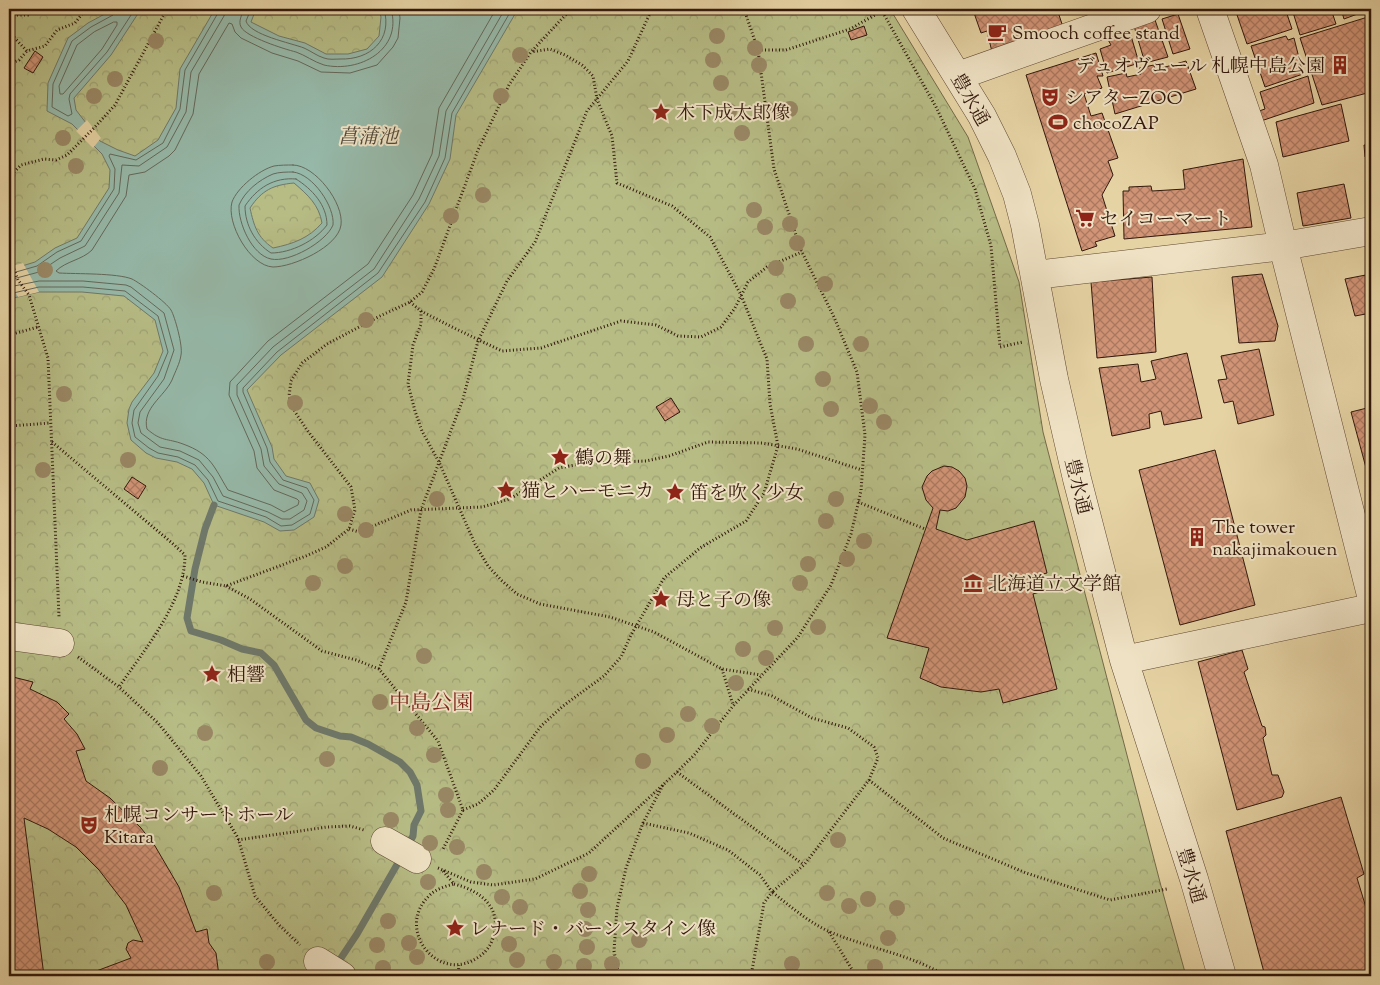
<svg xmlns="http://www.w3.org/2000/svg" width="1380" height="985" viewBox="0 0 1380 985" font-family="'Sorts Mill Goudy','Noto Serif JP',serif">
	<defs>
		<pattern id="park-crowns" width="20" height="18" patternUnits="userSpaceOnUse" patternTransform="scale(1.25)"><rect width="20" height="18" fill="#b7bc85"/><path d="M2 6a3 3 0 1 1 6 0M12 15a3 3 0 1 1 6 0" fill="none" stroke="#9ea172"/></pattern>
		<pattern id="building-cross-hatch" width="8" height="8" patternUnits="userSpaceOnUse" patternTransform="scale(1.25)"><rect width="8" height="8" fill="#d19476"/><path d="M0 0l8 8M0 8l8-8" fill="none" stroke="#aa785f"/></pattern>
	</defs>
	<rect width="100%" height="100%" fill="#e6d3a4"/>
	<filter id="stains"><feTurbulence type="fractalNoise" baseFrequency=".004" numOctaves="4"/><feColorMatrix values="0 0 0 0 .2 0 0 0 0 .09 0 0 0 0 .02 0 0 0 .5 -.17"/></filter>
	<radialGradient id="worn" r=".72"><stop offset=".6" stop-color="#630" stop-opacity="0"/><stop offset="1" stop-color="#630" stop-opacity=".3"/></radialGradient>
	<!-- park -->
	<path fill="url(#park-crowns)" stroke="#746a48" d="M 9,9 L 890,9 L 968,137 L 1019,282 L 1043,432 L 1161,886 L 1186,976 L 9,976 Z"/>
	<!-- water -->
	<path fill="#96b8a8" stroke="#6e786a" fill-rule="evenodd" d="M 114,9 L 141,9 L 111,55 L 74,98 L 76,110 L 100,141 L 118,150 L 135,156 L 158,140 L 176,108 L 180,69 L 215,9 L 256,9 L 251,22 L 279,36 L 305,43 L 326,54 L 348,54 L 367,49 L 379,36 L 381,17 L 379,9 L 518,9 L 456,115 L 450,159 L 429,204 L 382,277 L 281,355 L 247,390 L 272,447 L 274,459 L 286,476 L 310,483 L 319,500 L 314,517 L 294,530 L 280,531 L 264,522 L 214,505 L 204,483 L 192,469 L 177,462 L 156,458 L 146,453 L 131,440 L 127,423 L 129,409 L 132,402 L 154,373 L 163,351 L 155,320 L 124,296 L 82,292 L 39,292 L 9,299 L 9,270 L 35,262 L 55,248 L 77,238 L 109,188 L 110,170 L 102,154 L 72,124 L 47,111 L 48,83 L 68,38 L 88,23 ZM 294,183 C 308,195 319,205 322,223 C 309,238 293,244 273,248 C 257,237 254,226 250,208 C 262,190 273,185 294,183 Z"/>
	<!-- pier -->
	<path fill="#e6d3a4" d="M 87,120 L 101,138 L 93,148 L 76,131 Z
		M 23,263 L 39,292 L 18,297 L 9,281 L 9,267 Z"/>
	<g fill="none" stroke-linecap="round" stroke-linejoin="round">
		<!-- shore -->
		<path stroke="#64685a" stroke-width="1" d="M 115,9 L 113,15 L 91,27 L 72,41 L 53,84 L 52,107 L 68,116 L 72,114 L 69,99 L 70,94 L 107,52 L 135,9
			M 244,9 C 242,15 238,21 241,27 C 246,37 284,49 296,52 C 305,55 314,62 324,65 C 359,73 403,50 391,9
			M 251,9 L 246,21 C 250,35 291,43 304,48 C 311,51 317,56 324,58 C 329,60 335,59 340,59 C 370,60 393,40 384,9
			M 399,9 L 400,18 L 398,38 L 393,47 L 377,65 L 350,73 L 321,72 L 298,61 L 272,53 L 241,38 L 235,32 L 232,24 L 229,23 L 199,74 L 193,114 L 175,150 L 169,156 L 145,172 L 129,175 L 126,196 L 92,250 C 82,260 66,261 56,271 L 59,273 C 76,274 117,273 132,279 C 140,283 166,302 171,310 C 175,317 183,346 181,355 C 180,363 175,372 172,380 C 164,397 142,408 147,429 C 162,442 167,438 183,444 C 211,454 214,467 228,490 L 271,505 L 284,512 L 298,505 L 299,501 L 297,499 L 274,490 L 257,468 L 254,451 L 229,395 L 230,382 L 268,341 L 368,264 L 413,195 L 432,154 L 439,108 L 496,9
			M 114,22 L 117,22 L 117,25 L 102,49 L 63,94 L 60,94 L 59,86 L 77,45 L 94,32 Z
			M 293,165 C 315,165 344,203 341,225 C 338,247 293,267 273,267 C 250,266 226,223 232,202 C 237,188 259,170 274,166 C 280,165 287,165 293,165 Z
			M 293,172 C 313,174 335,207 333,225 C 326,242 289,263 271,259 C 252,255 238,223 239,205 C 245,191 259,180 273,174 C 279,172 287,172 293,172 Z
			M 296,179 C 312,189 327,205 327,225 C 315,241 291,253 271,253 C 255,243 245,225 245,206 C 257,188 274,177 296,179 Z
			M 9,274 L 37,266 L 57,252 L 81,241 L 114,189 L 115,169 L 109,156 L 110,154 L 136,160 L 163,143 L 180,109 L 185,70 L 218,13 L 219,9
			M 9,280 L 39,272 L 60,258 L 85,246 L 119,193 L 122,165 L 139,166 L 167,147 L 186,112 L 191,72 L 224,16 L 226,9
			M 9,287 L 39,281 L 83,281 L 126,285 L 131,287 L 164,313 L 174,350 L 164,379 L 140,412 L 138,423 L 141,433 L 160,447 L 180,451 L 199,460 L 213,477 L 223,496 L 268,512 L 282,519 L 290,519 L 304,510 L 307,501 L 302,493 L 279,484 L 264,466 L 261,449 L 237,395 L 237,385 L 273,347 L 374,269 L 419,199 L 439,156 L 446,111 L 505,9
			M 9,294 L 39,287 L 83,287 L 125,291 L 158,316 L 168,352 L 158,376 L 134,410 L 132,423 L 135,437 L 149,448 L 158,453 L 178,457 L 195,465 L 208,480 L 218,501 L 266,517 L 281,526 L 292,525 L 310,514 L 314,500 L 307,488 L 283,480 L 270,462 L 267,448 L 243,392 L 243,388 L 277,352 L 378,273 L 425,202 L 445,158 L 452,113 L 512,9"/>
		<!-- stream -->
		<path stroke="#6e786a" stroke-width="7" d="M 214,505 L 205,529 L 195,569 L 187,618 L 191,631 L 221,640 L 242,649 L 261,653 L 274,665 L 306,720 L 316,728 L 340,736 L 351,737 L 368,744 L 400,762 L 410,772 L 417,785 L 421,811 L 414,825 L 413,836 L 407,847
			M 335,967 L 357,934 L 402,856"/>
	</g>
	<!-- building -->
	<path fill="url(#building-cross-hatch)" stroke="#32180c" d="M 976,9 L 1057,9 L 1064,30 L 992,52 L 987,31 L 981,33 L 973,10 Z
		M 1235,9 L 1280,9 L 1282,13 L 1287,14 L 1292,29 L 1247,44 Z
		M 1292,9 L 1331,9 L 1336,24 L 1300,35 Z
		M 1341,9 L 1371,9 L 1344,19 Z
		M 1178,14 L 1190,49 L 1173,54 L 1162,19 Z
		M 1371,16 L 1371,92 L 1322,105 L 1300,38 Z
		M 1155,20 L 1168,57 L 1145,63 L 1134,26 Z
		M 864,26 L 867,35 L 851,40 L 848,32 Z
		M 1129,29 L 1139,63 L 1107,73 L 1100,49 L 1111,45 L 1106,36 Z
		M 1286,36 L 1288,40 L 1294,38 L 1303,74 L 1265,87 L 1251,46 Z
		M 35,51 L 43,57 L 33,73 L 24,68 Z
		M 1096,53 L 1103,76 L 1097,76 L 1102,88 L 1084,94 L 1091,116 L 1102,113 L 1118,158 L 1108,161 L 1113,175 L 1102,195 L 1115,236 L 1095,242 L 1097,246 L 1082,251 L 1026,75 Z
		M 1186,61 L 1196,89 L 1115,114 L 1107,77 L 1126,73 L 1127,77 L 1141,74 L 1139,68 L 1154,65 L 1155,70 Z
		M 1308,76 L 1314,103 L 1261,121 L 1259,111 L 1265,109 L 1260,92 Z
		M 1341,104 L 1349,141 L 1283,157 L 1276,122 Z
		M 1371,138 L 1371,157 L 1365,157 L 1364,145 L 1368,145 L 1367,139 Z
		M 1243,159 L 1252,227 L 1124,239 L 1123,191 L 1129,191 L 1129,187 L 1151,186 L 1152,191 L 1185,189 L 1183,170 Z
		M 1344,184 L 1351,218 L 1303,226 L 1297,193 Z
		M 1262,274 L 1278,326 L 1275,341 L 1239,343 L 1232,277 Z
		M 1371,274 L 1371,313 L 1355,316 L 1345,279 Z
		M 1152,277 L 1156,352 L 1097,358 L 1091,282 Z
		M 1259,349 L 1274,415 L 1238,424 L 1233,401 L 1224,403 L 1218,380 L 1227,379 L 1221,356 Z
		M 1187,353 L 1202,418 L 1164,425 L 1161,411 L 1149,414 L 1150,428 L 1112,436 L 1099,368 L 1138,364 L 1141,382 L 1156,379 L 1151,361 Z
		M 671,398 L 680,412 L 665,421 L 656,407 Z
		M 1371,407 L 1371,478 L 1369,479 L 1351,412 Z
		M 1215,450 L 1255,605 L 1180,625 L 1139,470 Z
		M 944,466 L 952,467 L 959,471 L 965,478 L 967,486 L 965,497 L 956,508 L 948,511 L 940,510 L 936,529 L 967,540 L 1034,521 L 1047,573 L 1039,575 L 1043,591 L 1033,594 L 1057,689 L 1003,703 L 999,689 L 981,692 L 941,687 L 920,678 L 929,648 L 887,638 L 933,508 L 926,500 L 922,487 L 927,476 L 932,471 Z
		M 132,477 L 146,486 L 138,499 L 124,489 Z
		M 1242,650 L 1248,669 L 1244,672 L 1262,726 L 1265,727 L 1266,735 L 1263,738 L 1272,775 L 1278,775 L 1284,792 L 1282,797 L 1237,810 L 1198,662 Z
		M 9,676 L 33,682 L 30,689 L 57,702 L 69,714 L 64,719 L 77,734 L 85,749 L 76,751 L 86,781 L 110,798 L 141,828 L 155,846 L 179,887 L 196,932 L 207,929 L 209,943 L 216,953 L 219,976 L 83,976 L 131,958 L 126,949 L 128,943 L 133,940 L 143,942 L 126,905 L 99,870 L 76,847 L 48,829 L 24,818 L 44,976 L 9,976 Z
		M 1341,797 L 1364,874 L 1357,878 L 1371,924 L 1371,976 L 1265,976 L 1226,831 Z"/>
	<g fill="none" stroke-linecap="round" stroke-linejoin="round">
		<!-- minor casing -->
		<g stroke="#5f4732" stroke-width="29">
			<path id="minor" d="M 916,9 L 982,116 L 1002,156 L 1017,194 L 1025,225 L 1054,379 L 1077,479 L 1124,660 L 1194,879 L 1222,976
				M 1210,9 L 1264,165 L 1283,246 L 1371,595
				M 958,76 L 1147,9
				M 1035,275 L 1283,246 L 1371,231
				M 9,636 L 60,643
				M 1124,660 L 1371,608
				M 385,841 L 417,859
				M 318,961 L 342,976"/>
		</g>
		<!-- path -->
		<path stroke="#32180c" stroke-width="3" stroke-dasharray="1 2.5" stroke-linecap="butt" d="M 881,9 L 936,107 L 975,189 L 991,246 L 1000,347 L 1023,342
			M 9,11 L 11,15 L 28,15 L 38,9
			M 11,15 L 9,32 L 27,51 L 45,46 L 57,30 L 75,23 L 86,9
			M 758,50 L 786,50 L 850,29 L 882,11
			M 9,64 L 19,60 L 27,51
			M 9,177 L 21,165 L 44,159 L 56,160 L 67,155 L 95,127 L 115,105 L 167,9
			M 9,256 L 18,280 L 29,295 L 48,358 L 59,617
			M 410,302 L 421,311 L 454,328 L 502,351 L 541,348 L 621,321 L 656,325 L 678,336 L 701,337 L 721,327 L 735,308 L 748,282 L 767,267 L 802,252
			M 421,311 L 421,324 L 413,345 L 408,384 L 415,411 L 422,431 L 439,462 L 475,544 L 488,566 L 501,580 L 517,594 L 540,604 L 610,617 L 654,632 L 722,669 L 761,675
			M 9,335 L 38,327
			M 9,426 L 50,423
			M 52,442 L 172,543 L 185,555 C 185,602 144,650 119,687
			M 858,502 L 925,529
			M 349,529 L 359,532 L 411,510 L 482,507 L 510,499 L 559,468 L 585,463 L 646,461 L 669,456 L 708,442 L 762,443 L 797,449 L 862,470
			M 183,576 L 202,582 L 226,586 L 306,556 L 326,547 L 349,529 L 355,510 L 351,487 L 307,430 L 295,412 L 289,396 L 291,381 L 302,363 L 327,344 L 380,316 L 410,302 L 422,292 L 434,269 L 478,150 L 509,85 L 531,52 L 571,9
			M 226,586 L 250,599 L 322,651 L 356,660 L 379,669 L 438,741 L 463,810 L 442,851
			M 78,657 L 119,687 L 158,723 L 201,776 L 238,838 L 255,896 L 279,925 L 300,945
			M 379,669 L 406,602 L 421,510 L 463,399 L 478,341 L 507,281 L 535,242 L 587,111 L 628,61 L 652,9
			M 722,669 L 733,705
			M 748,689 L 772,696 L 812,718 L 848,728 L 874,747 L 878,758 L 869,780 L 804,865 L 772,892 C 790,906 807,921 828,931 C 867,948 910,954 946,976
			M 677,772 L 804,865
			M 869,780 L 943,838 L 1026,873 L 1110,900 L 1167,889
			M 463,810 L 478,804 L 494,790 L 541,726 L 563,706 L 604,676 L 621,657 L 631,635 L 664,578 L 700,548 L 746,521 L 764,493 L 778,446 L 770,404 L 767,359 L 741,295 L 710,237 L 672,206 L 617,183 L 612,136 L 597,99 L 593,76 L 582,65 L 565,55 L 550,49 L 531,52
			M 643,823 L 689,833 L 728,850 L 760,875 L 772,892 L 764,903 L 751,976
			M 238,840 L 327,827 L 350,826 L 364,830
			M 438,868 L 471,882 L 493,885 L 535,879 L 589,853 L 677,772 L 695,754 L 733,706 L 798,637 L 831,585 L 851,534 L 861,491 L 865,435 L 857,372 L 834,317 L 801,250 L 774,169 L 758,50 L 744,9
			M 443,871 L 454,884
			M 454,884 C 482,891 504,909 492,941 C 489,948 484,954 477,958 C 437,984 394,928 430,895 C 436,889 446,886 454,884 Z
			M 829,932 L 856,976
			M 458,976 L 459,965
			M 611,976 L 614,955
			M 619,976 L 614,951 L 617,908 L 626,868 L 643,823 L 663,785"/>
		<!-- minor -->
		<use href="#minor" stroke="#efe2c4" stroke-width="28"/>
	</g>
	<!-- trees -->
	<g fill="#998764">
		<circle cx="717" cy="36" r="8"/>
		<circle cx="156" cy="41" r="8"/>
		<circle cx="755" cy="48" r="8"/>
		<circle cx="520" cy="55" r="8"/>
		<circle cx="713" cy="60" r="8"/>
		<circle cx="759" cy="65" r="8"/>
		<circle cx="115" cy="79" r="8"/>
		<circle cx="721" cy="83" r="8"/>
		<circle cx="94" cy="96" r="8"/>
		<circle cx="501" cy="96" r="8"/>
		<circle cx="790" cy="109" r="8"/>
		<circle cx="768" cy="110" r="8"/>
		<circle cx="729" cy="111" r="8"/>
		<circle cx="742" cy="133" r="8"/>
		<circle cx="63" cy="138" r="8"/>
		<circle cx="76" cy="166" r="8"/>
		<circle cx="483" cy="195" r="8"/>
		<circle cx="754" cy="210" r="8"/>
		<circle cx="451" cy="216" r="8"/>
		<circle cx="790" cy="224" r="8"/>
		<circle cx="765" cy="227" r="8"/>
		<circle cx="797" cy="243" r="8"/>
		<circle cx="776" cy="268" r="8"/>
		<circle cx="45" cy="270" r="8"/>
		<circle cx="825" cy="284" r="8"/>
		<circle cx="788" cy="301" r="8"/>
		<circle cx="366" cy="320" r="8"/>
		<circle cx="806" cy="344" r="8"/>
		<circle cx="861" cy="344" r="8"/>
		<circle cx="823" cy="379" r="8"/>
		<circle cx="64" cy="394" r="8"/>
		<circle cx="295" cy="403" r="8"/>
		<circle cx="870" cy="406" r="8"/>
		<circle cx="831" cy="409" r="8"/>
		<circle cx="884" cy="422" r="8"/>
		<circle cx="128" cy="460" r="8"/>
		<circle cx="43" cy="470" r="8"/>
		<circle cx="437" cy="499" r="8"/>
		<circle cx="836" cy="499" r="8"/>
		<circle cx="345" cy="514" r="8"/>
		<circle cx="826" cy="521" r="8"/>
		<circle cx="366" cy="530" r="8"/>
		<circle cx="864" cy="541" r="8"/>
		<circle cx="847" cy="559" r="8"/>
		<circle cx="808" cy="564" r="8"/>
		<circle cx="345" cy="566" r="8"/>
		<circle cx="313" cy="583" r="8"/>
		<circle cx="800" cy="583" r="8"/>
		<circle cx="818" cy="627" r="8"/>
		<circle cx="775" cy="628" r="8"/>
		<circle cx="743" cy="649" r="8"/>
		<circle cx="424" cy="656" r="8"/>
		<circle cx="766" cy="658" r="8"/>
		<circle cx="736" cy="683" r="8"/>
		<circle cx="380" cy="702" r="8"/>
		<circle cx="688" cy="714" r="8"/>
		<circle cx="712" cy="726" r="8"/>
		<circle cx="417" cy="728" r="8"/>
		<circle cx="205" cy="733" r="8"/>
		<circle cx="667" cy="735" r="8"/>
		<circle cx="434" cy="755" r="8"/>
		<circle cx="327" cy="759" r="8"/>
		<circle cx="643" cy="761" r="8"/>
		<circle cx="160" cy="768" r="8"/>
		<circle cx="446" cy="795" r="8"/>
		<circle cx="448" cy="810" r="8"/>
		<circle cx="391" cy="820" r="8"/>
		<circle cx="838" cy="840" r="8"/>
		<circle cx="430" cy="843" r="8"/>
		<circle cx="457" cy="847" r="8"/>
		<circle cx="484" cy="872" r="8"/>
		<circle cx="589" cy="874" r="8"/>
		<circle cx="428" cy="882" r="8"/>
		<circle cx="580" cy="891" r="8"/>
		<circle cx="214" cy="893" r="8"/>
		<circle cx="827" cy="893" r="8"/>
		<circle cx="502" cy="897" r="8"/>
		<circle cx="868" cy="899" r="8"/>
		<circle cx="849" cy="906" r="8"/>
		<circle cx="520" cy="907" r="8"/>
		<circle cx="897" cy="908" r="8"/>
		<circle cx="588" cy="910" r="8"/>
		<circle cx="388" cy="921" r="8"/>
		<circle cx="585" cy="929" r="8"/>
		<circle cx="888" cy="938" r="8"/>
		<circle cx="639" cy="940" r="8"/>
		<circle cx="409" cy="943" r="8"/>
		<circle cx="509" cy="944" r="8"/>
		<circle cx="377" cy="945" r="8"/>
		<circle cx="587" cy="947" r="8"/>
		<circle cx="417" cy="957" r="8"/>
		<circle cx="517" cy="960" r="8"/>
		<circle cx="267" cy="962" r="8"/>
		<circle cx="554" cy="962" r="8"/>
		<circle cx="612" cy="964" r="8"/>
		<circle cx="792" cy="964" r="8"/>
		<circle cx="584" cy="966" r="8"/>
		<circle cx="875" cy="967" r="8"/>
		<circle cx="383" cy="968" r="8"/>
	</g>
	<!-- icons -->
	<defs>
		<g id="cafe-bare" transform="scale(1.5)"><path d="M-5.5-4.5H6V0H3Q3 3.5 0 3.5H-2.5Q-5.5 3.5-5.5 0ZM3-3.2v2h1.7v-2ZM-6 4.5H4V6H-6Z" fill="#8f2418" stroke="#efe2c4" stroke-width="2.5" paint-order="stroke"/></g>
		<g id="building-bare" transform="scale(1.5)"><path d="M-4-6H4V6H1V3H-1V6H-4ZM-2.5-4.3h1.7v1.8h-1.7ZM.8-4.3h1.7v1.8H.8ZM-2.5-1h1.7V.8h-1.7ZM.8-1h1.7V.8H.8Z" fill="#8f2418" stroke="#efe2c4" stroke-width="2.5" paint-order="stroke"/></g>
		<g id="theatre-bare" transform="scale(1.5)"><path d="M-5-5.5Q0-4 5-5.5V0Q5 5 0 6Q-5 5-5 0ZM-3.3-2.5H-1v1.5H-3.3ZM1-2.5H3.3v1.5H1ZM-2.8 1Q0 5.5 2.8 1Z" fill="#8f2418" stroke="#efe2c4" stroke-width="2.5" paint-order="stroke"/></g>
		<g id="sight-bare" transform="scale(1.5)"><path d="M0-6L1.8-2.2L6-1.7L2.9 1.2L3.7 5.4L0 3.3L-3.7 5.4L-2.9 1.2L-6-1.7L-1.8-2.2Z" fill="#8f2418" stroke="#efe2c4" stroke-width="2.5" paint-order="stroke"/></g>
		<g id="stadium-bare" transform="scale(1.5)"><path d="M0-5a6.5 5 0 1 0 0 10a6.5 5 0 1 0 0-10ZM-3.5-1.8h7v3.6h-7Z" fill="#8f2418" stroke="#efe2c4" stroke-width="2.5" paint-order="stroke"/></g>
		<g id="supermarket-bare" transform="scale(1.5)"><path d="M-6-5.5h2.5l.6 2H6L4.5 2H-2.5L-4.4-4H-6ZM-1.5 3.2a1.3 1.3 0 1 0 .1 0ZM3 3.2a1.3 1.3 0 1 0 .1 0Z" fill="#8f2418" stroke="#efe2c4" stroke-width="2.5" paint-order="stroke"/></g>
		<g id="museum-bare" transform="scale(1.5)"><path d="M0-6L6-3V-2H-6V-3ZM-5-1h2V3h-2ZM-1-1h2V3h-2ZM3-1h2V3H3ZM-6 4H6V6H-6Z" fill="#8f2418" stroke="#efe2c4" stroke-width="2.5" paint-order="stroke"/></g>
	</defs>
	<g fill-rule="evenodd">
		<use href="#cafe-bare" x="997" y="32"/>
		<use href="#building-bare" x="1340" y="65"/>
		<use href="#theatre-bare" x="1050" y="97"/>
		<use href="#sight-bare" x="661" y="112"/>
		<use href="#stadium-bare" x="1058" y="122"/>
		<use href="#supermarket-bare" x="1085" y="218"/>
		<use href="#sight-bare" x="560" y="457"/>
		<use href="#sight-bare" x="506" y="490"/>
		<use href="#sight-bare" x="675" y="492"/>
		<use href="#building-bare" x="1197" y="537"/>
		<use href="#museum-bare" x="973" y="583"/>
		<use href="#sight-bare" x="661" y="599"/>
		<use href="#sight-bare" x="212" y="674"/>
		<use href="#theatre-bare" x="89" y="825"/>
		<use href="#sight-bare" x="455" y="928"/>
	</g>
	<g text-anchor="middle" stroke-width="4" stroke-linejoin="round" paint-order="stroke">
		<!-- poi labels -->
		<g font-size="19" fill="#32180c" stroke="#efe2c4" text-anchor="start">
			<text x="1012" y="39">Smooch coffee stand</text>
			<text x="1325" y="72" text-anchor="end">デュオヴェール 札幌中島公園</text>
			<text x="1065" y="104">シアターZOO</text>
			<text x="676" y="119">木下成太郎像</text>
			<text x="1073" y="129">chocoZAP</text>
			<text x="1100" y="225">セイコーマート</text>
			<text x="575" y="464">鶴の舞</text>
			<text x="521" y="497">猫とハーモニカ</text>
			<text x="690" y="499">笛を吹く少女</text>
			<text x="1212" y="533">The tower<tspan x="1212" dy="22">nakajimakouen</tspan></text>
			<text x="988" y="590">北海道立文学館</text>
			<text x="676" y="606">母と子の像</text>
			<text x="227" y="681">相響</text>
			<text x="104" y="821">札幌コンサートホール<tspan x="104" dy="22">Kitara</tspan></text>
			<text x="470" y="935">レナード・バーンスタイン像</text>
		</g>
		<!-- street labels -->
		<g font-size="19" fill="#32180c" stroke="#efe2c4">
			<text transform="translate(971 99) rotate(60)" y="7">豊水通</text>
			<text transform="translate(1079 486) rotate(76)" y="7">豊水通</text>
			<text transform="translate(1192 875) rotate(73)" y="7">豊水通</text>
		</g>
		<!-- water labels -->
		<g font-size="20" font-style="italic" fill="#50483b" stroke="#efe2c4">
			<text x="368" y="143">菖蒲池</text>
		</g>
		<!-- quarter labels -->
		<g font-size="21" fill="#7a1f14" stroke="#efe2c4">
			<text x="431" y="709">中島公園</text>
		</g>
	</g>
	<!-- margin -->
	<rect width="1380" height="985" fill="none" stroke="#e6d3a4" stroke-width="30"/>
	<rect x="10" y="10" width="1360" height="965" fill="none" stroke="#32180c" stroke-width="2.5"/>
	<rect x="15" y="15" width="1350" height="955" fill="none" stroke="#32180c"/>
	<rect width="100%" height="100%" filter="url(#stains)"/>
	<rect width="100%" height="100%" fill="url(#worn)"/>
</svg>
